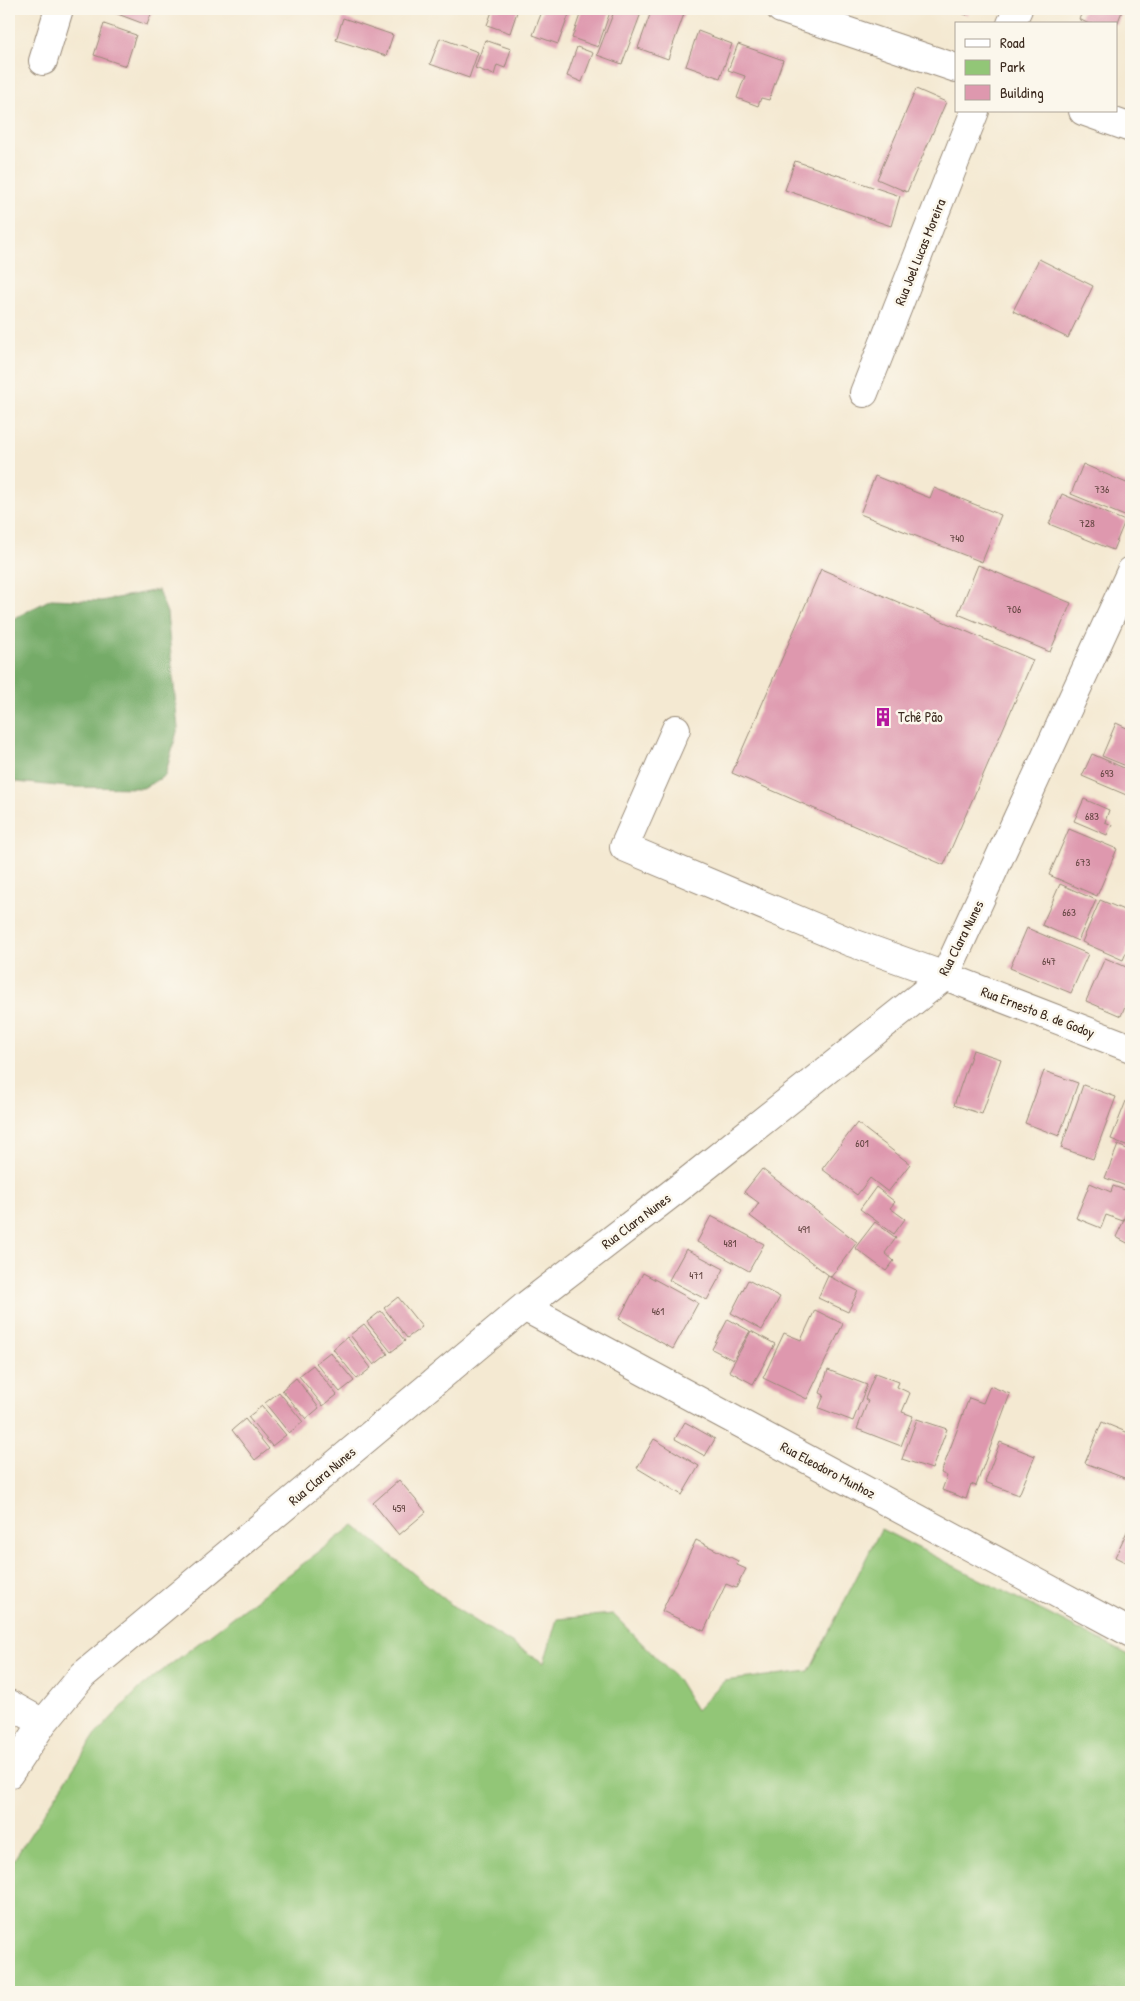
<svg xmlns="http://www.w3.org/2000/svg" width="1140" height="2001" viewBox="0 0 1140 2001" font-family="'Patrick Hand',sans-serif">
	<rect width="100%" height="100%" fill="#fbf7ec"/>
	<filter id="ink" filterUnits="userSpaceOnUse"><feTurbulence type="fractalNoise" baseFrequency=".02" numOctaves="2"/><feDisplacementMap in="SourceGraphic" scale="10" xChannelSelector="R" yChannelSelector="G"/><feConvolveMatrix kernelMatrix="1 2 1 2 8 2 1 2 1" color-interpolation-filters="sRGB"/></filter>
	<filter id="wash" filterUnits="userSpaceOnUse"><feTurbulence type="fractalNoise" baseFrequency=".0096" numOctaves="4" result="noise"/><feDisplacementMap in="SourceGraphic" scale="20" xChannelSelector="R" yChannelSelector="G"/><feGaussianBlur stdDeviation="1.12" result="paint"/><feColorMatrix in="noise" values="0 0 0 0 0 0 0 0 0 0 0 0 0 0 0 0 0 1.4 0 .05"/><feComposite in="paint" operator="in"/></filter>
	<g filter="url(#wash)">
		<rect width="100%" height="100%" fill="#f4e9d2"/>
		<!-- green -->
		<path fill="#92c677" stroke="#66784a" d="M 354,1525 L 458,1610 L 544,1663 L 557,1619 L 613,1614 L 677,1679 L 696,1710 L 724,1681 L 809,1671 L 881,1529 L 1131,1656 L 1131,1992 L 9,1992 L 9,1867 L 96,1734 L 141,1687 Z"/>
		<!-- forest -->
		<path fill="#75ab68" stroke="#586a43" d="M 158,590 L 167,613 L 178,728 L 165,776 L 143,788 L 68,787 L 16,782 L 9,778 L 9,621 L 51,599 L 101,601 Z"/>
		<g id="blocks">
			<!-- building -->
			<path fill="#de98ae" d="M 108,9 L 153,9 L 147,25 L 107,10 Z
				M 493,9 L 518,9 L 510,33 L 487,25 Z
				M 543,9 L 571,9 L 558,44 L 533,35 Z
				M 582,9 L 611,9 L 598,47 L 572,38 Z
				M 615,9 L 629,9 L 641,13 L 622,64 L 597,55 Z
				M 652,9 L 669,9 L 684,14 L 668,59 L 638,48 Z
				M 905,9 L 916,9 L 915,13 Z
				M 949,9 L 969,9 L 967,15 Z
				M 1084,9 L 1123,9 L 1117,24 L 1089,24 L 1079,19 Z
				M 343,18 L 393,35 L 386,56 L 336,40 Z
				M 104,24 L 136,35 L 126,66 L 94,55 Z
				M 698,31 L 732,44 L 720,78 L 686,66 Z
				M 9,38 L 13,40 L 9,50 Z
				M 440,38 L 478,52 L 469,78 L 430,64 Z
				M 485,40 L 511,49 L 505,68 L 497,65 L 494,75 L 475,68 Z
				M 738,44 L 783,60 L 769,100 L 761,98 L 758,106 L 737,98 L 745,76 L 728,70 Z
				M 577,47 L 593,53 L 582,82 L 567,76 Z
				M 916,89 L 946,102 L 907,192 L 877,179 Z
				M 795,161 L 900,196 L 891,226 L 785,190 Z
				M 1039,259 L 1093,286 L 1068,338 L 1013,311 Z
				M 1083,464 L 1131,485 L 1131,506 L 1127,517 L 1071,494 Z
				M 875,476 L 930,498 L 934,488 L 1001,515 L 982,562 L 860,514 Z
				M 1062,494 L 1125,521 L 1113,550 L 1049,524 Z
				M 978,565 L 1071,603 L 1050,652 L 958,614 Z
				M 821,569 L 1033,660 L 944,865 L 732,773 Z
				M 1116,723 L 1131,730 L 1131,768 L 1102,756 Z
				M 1092,754 L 1131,771 L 1131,797 L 1082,776 Z
				M 1084,799 L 1109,810 L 1105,822 L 1112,825 L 1107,835 L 1074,821 Z
				M 1069,829 L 1117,849 L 1097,896 L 1049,875 Z
				M 1060,884 L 1096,900 L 1078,941 L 1042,925 Z
				M 1100,900 L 1131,913 L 1131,941 L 1123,960 L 1082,942 Z
				M 1027,928 L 1088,954 L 1071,993 L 1010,968 Z
				M 1105,958 L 1131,969 L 1131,991 L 1121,1016 L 1086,1001 Z
				M 973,1050 L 1001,1059 L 982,1114 L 954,1105 Z
				M 1044,1071 L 1078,1083 L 1059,1136 L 1025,1123 Z
				M 1083,1085 L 1116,1097 L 1093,1159 L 1061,1148 Z
				M 1128,1096 L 1131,1097 L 1131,1147 L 1111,1139 Z
				M 857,1123 L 910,1164 L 888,1192 L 870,1178 L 857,1195 L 822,1169 Z
				M 1118,1145 L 1131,1151 L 1131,1188 L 1105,1178 Z
				M 762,1169 L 857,1242 L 831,1277 L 750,1216 L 759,1203 L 744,1192 Z
				M 1090,1183 L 1111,1192 L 1113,1186 L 1131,1192 L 1131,1200 L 1123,1221 L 1106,1215 L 1101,1228 L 1076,1218 Z
				M 876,1187 L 895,1202 L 890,1208 L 905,1219 L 894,1234 L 860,1209 Z
				M 711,1216 L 764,1244 L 749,1271 L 697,1242 Z
				M 1126,1216 L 1131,1219 L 1131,1245 L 1116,1237 Z
				M 875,1222 L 896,1238 L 885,1253 L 894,1261 L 886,1271 L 855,1248 Z
				M 686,1249 L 724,1269 L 707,1300 L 669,1280 Z
				M 643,1273 L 698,1303 L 673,1349 L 619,1319 Z
				M 828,1276 L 858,1291 L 848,1312 L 818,1298 Z
				M 748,1280 L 780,1297 L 762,1330 L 731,1313 Z
				M 398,1297 L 422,1327 L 407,1338 L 384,1308 Z
				M 815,1310 L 843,1324 L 807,1399 L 763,1378 L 784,1333 L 801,1340 Z
				M 381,1311 L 405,1341 L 391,1352 L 367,1322 Z
				M 728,1319 L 750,1331 L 733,1360 L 712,1349 Z
				M 364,1324 L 388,1354 L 374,1365 L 350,1335 Z
				M 751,1331 L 775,1344 L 753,1384 L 729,1371 Z
				M 347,1337 L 371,1368 L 357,1379 L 333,1349 Z
				M 330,1352 L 354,1381 L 340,1392 L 316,1363 Z
				M 313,1365 L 337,1395 L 323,1406 L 299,1376 Z
				M 828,1370 L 867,1385 L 853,1421 L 819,1408 L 824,1395 L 820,1393 Z
				M 875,1373 L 899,1382 L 897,1387 L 910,1393 L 902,1412 L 913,1416 L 901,1446 L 857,1429 L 868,1401 L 865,1399 Z
				M 296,1378 L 319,1408 L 306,1419 L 282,1390 Z
				M 990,1386 L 1010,1394 L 976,1486 L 971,1484 L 966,1499 L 942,1490 L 947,1476 L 941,1473 L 969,1398 L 983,1403 Z
				M 279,1392 L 303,1422 L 289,1433 L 265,1403 Z
				M 262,1406 L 286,1435 L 272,1446 L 248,1417 Z
				M 245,1419 L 269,1449 L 255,1460 L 232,1430 Z
				M 917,1419 L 947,1429 L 932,1469 L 902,1459 Z
				M 685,1422 L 715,1439 L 705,1456 L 675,1439 Z
				M 1102,1422 L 1131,1434 L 1131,1470 L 1127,1479 L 1085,1463 Z
				M 654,1439 L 699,1466 L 682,1495 L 637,1468 Z
				M 1000,1442 L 1035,1456 L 1019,1495 L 985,1482 Z
				M 399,1480 L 426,1512 L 399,1535 L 373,1503 Z
				M 1131,1523 L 1131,1565 L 1115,1557 Z
				M 696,1540 L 738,1561 L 737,1565 L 746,1569 L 736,1588 L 726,1584 L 704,1631 L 662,1611 Z"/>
		</g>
	</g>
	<g filter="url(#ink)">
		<use href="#blocks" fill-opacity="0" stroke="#988a78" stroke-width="1"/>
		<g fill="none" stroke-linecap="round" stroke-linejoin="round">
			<!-- minor casing -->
			<g stroke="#988a78" stroke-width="30">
				<path id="minor" d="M 781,9 L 956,68
					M 1011,24 L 1018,9
					M 43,61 L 59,9
					M 1083,111 L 1131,128
					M 864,393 L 975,111
					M 676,729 L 624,847 L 850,942 L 945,976 L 1131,1048
					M 524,1307 L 1131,1633
					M 9,1704 L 43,1723
					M 9,1774 L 43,1723 L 83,1675 L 524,1307 L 684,1184 L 945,976 L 1131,571"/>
			</g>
			<!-- minor -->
			<use href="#minor" stroke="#fff" stroke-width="28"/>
		</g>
	</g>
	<!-- icons -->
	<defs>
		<g id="building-bare" transform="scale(1.5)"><path d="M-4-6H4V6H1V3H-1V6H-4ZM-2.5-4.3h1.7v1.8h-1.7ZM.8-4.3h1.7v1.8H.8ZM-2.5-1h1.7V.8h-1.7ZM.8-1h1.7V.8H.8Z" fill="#b5179e" stroke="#fbf7ec" stroke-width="2.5" paint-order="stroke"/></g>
	</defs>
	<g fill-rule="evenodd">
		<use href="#building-bare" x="883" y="717"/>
	</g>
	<g text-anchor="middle" stroke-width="5" stroke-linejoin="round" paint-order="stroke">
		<!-- number labels -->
		<g font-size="11" fill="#644642">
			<text x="1102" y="493">736</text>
			<text x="1087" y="527">728</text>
			<text x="957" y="542">740</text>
			<text x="1014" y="613">706</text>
			<text x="1107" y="777">693</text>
			<text x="1092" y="820">683</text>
			<text x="1083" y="866">673</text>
			<text x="1069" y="916">663</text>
			<text x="1049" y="965">647</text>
			<text x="862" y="1147">601</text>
			<text x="804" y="1233">491</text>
			<text x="730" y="1247">481</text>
			<text x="696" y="1279">471</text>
			<text x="658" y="1315">461</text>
			<text x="399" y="1512">459</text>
		</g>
		<!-- street labels -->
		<g font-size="14" fill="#3b2a1e" stroke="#fbf7ec">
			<text transform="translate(920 252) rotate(-68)" y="5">Rua Joel Lucas Moreira</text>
			<text transform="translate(961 938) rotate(-63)" y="5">Rua Clara Nunes</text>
			<text transform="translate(1038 1012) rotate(21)" y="5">Rua Ernesto B. de Godoy</text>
			<text transform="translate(636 1221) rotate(-37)" y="5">Rua Clara Nunes</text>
			<text transform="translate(828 1470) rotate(28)" y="5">Rua Eleodoro Munhoz</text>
			<text transform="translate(322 1476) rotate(-40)" y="5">Rua Clara Nunes</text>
		</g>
		<!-- poi labels -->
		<g font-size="14" fill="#3b2a1e" stroke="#fbf7ec" text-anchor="start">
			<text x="898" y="722">Tchê Pão</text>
		</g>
	</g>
	<!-- margin -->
	<rect width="1140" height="2001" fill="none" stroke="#fbf7ec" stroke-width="30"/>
	<!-- legend -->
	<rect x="955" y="22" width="162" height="90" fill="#fbf7ec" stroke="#aea59a"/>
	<rect x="965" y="39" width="25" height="8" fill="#ffffff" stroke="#aea59a"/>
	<text x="1000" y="48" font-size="15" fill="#3b2a1e">Road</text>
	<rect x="965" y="60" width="25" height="15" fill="#92c677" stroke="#aea59a"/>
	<text x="1000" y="72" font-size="15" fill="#3b2a1e">Park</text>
	<rect x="965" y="85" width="25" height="15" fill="#de98ae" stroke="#aea59a"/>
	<text x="1000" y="98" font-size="15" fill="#3b2a1e">Building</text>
</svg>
